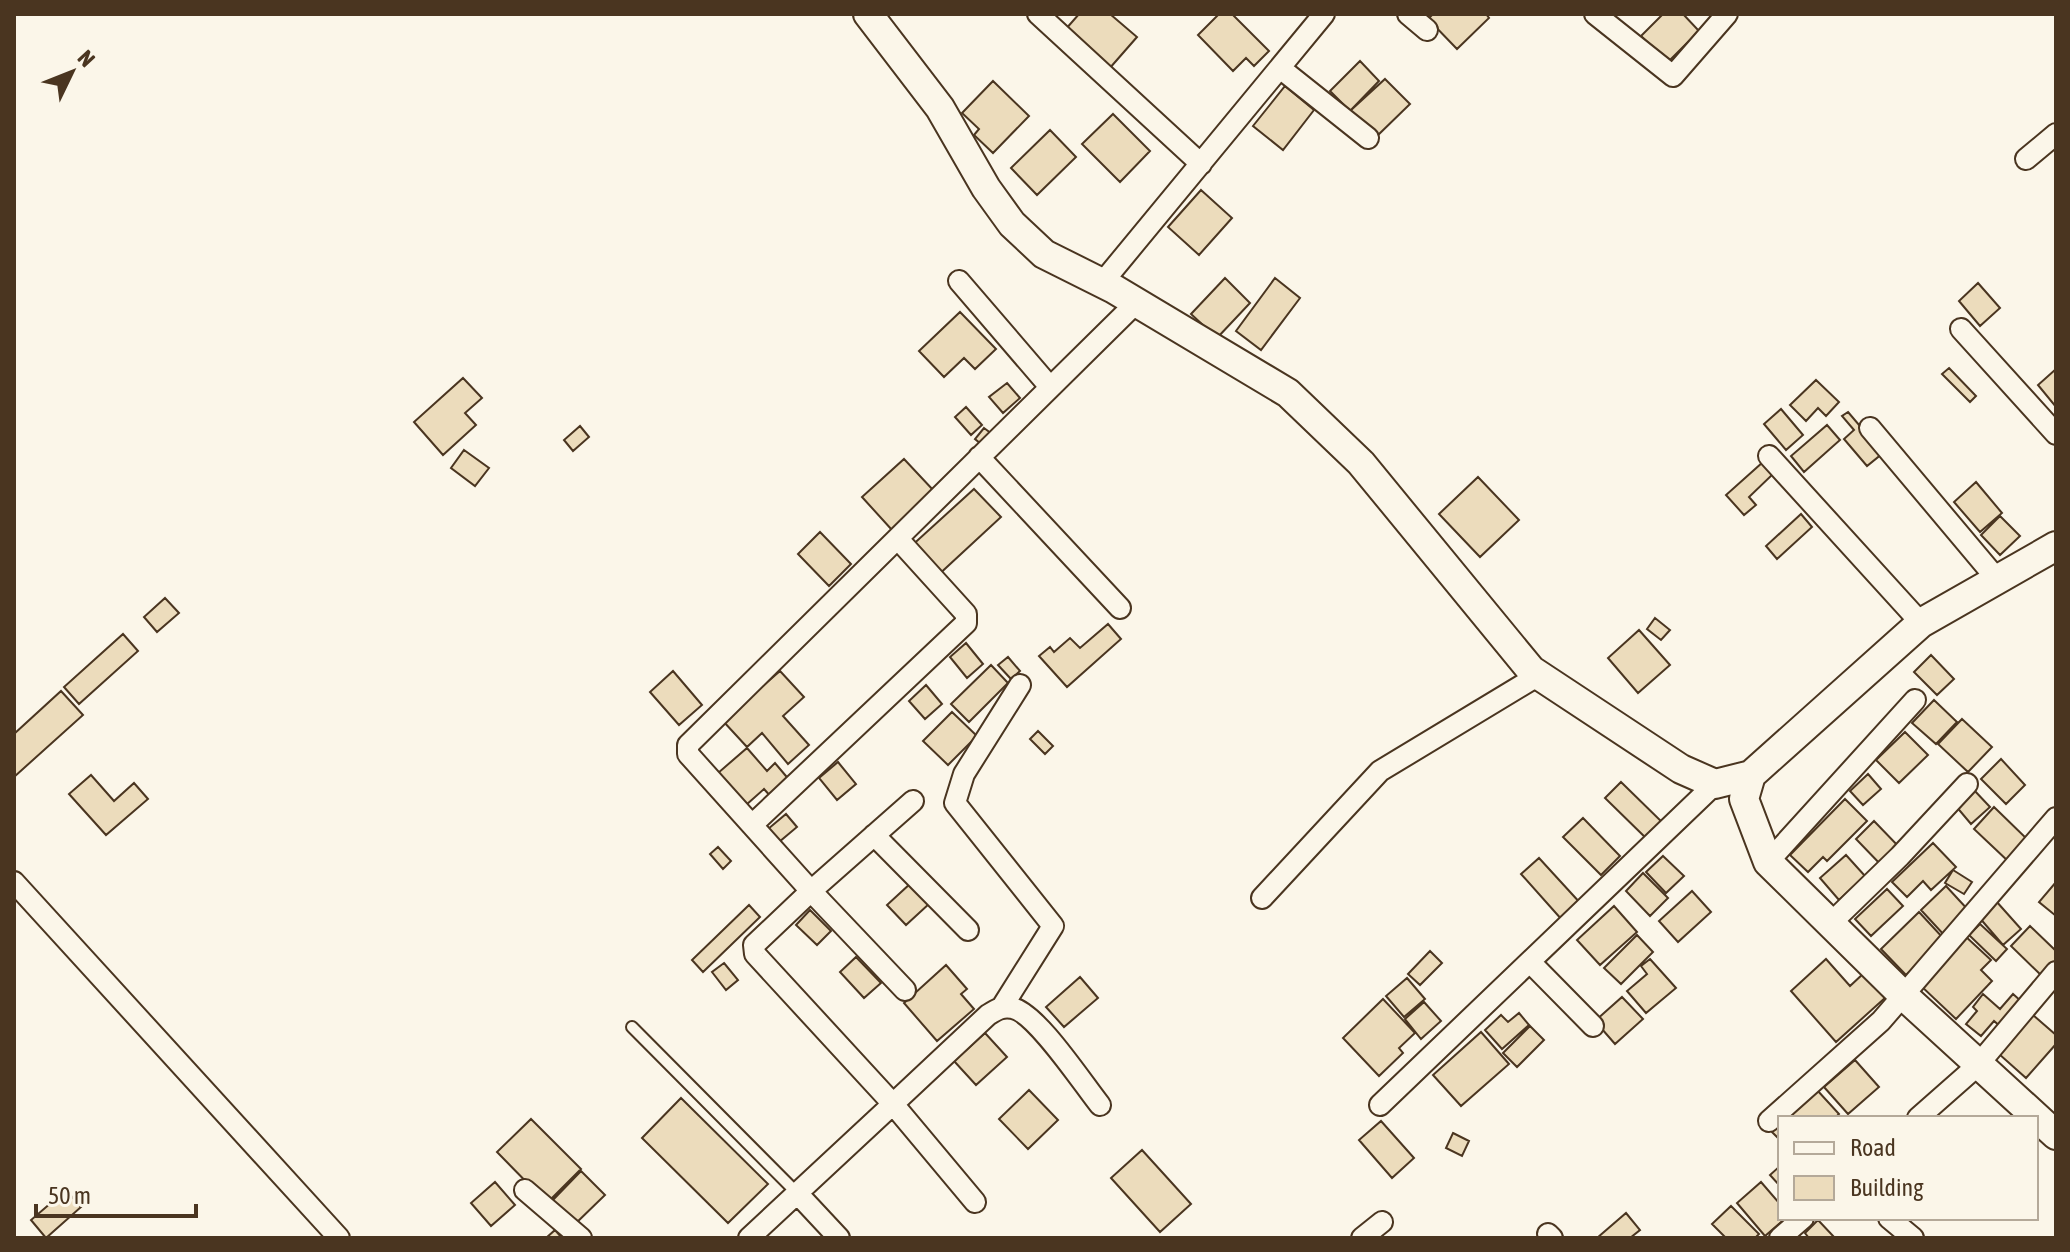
<svg xmlns="http://www.w3.org/2000/svg" width="2070" height="1252" viewBox="0 0 2070 1252" font-family="'Asap Condensed',sans-serif">
	<rect width="100%" height="100%" fill="#fbf6e9"/>
	<!-- building -->
	<path fill="#ecdcbc" stroke="#4a3520" stroke-width="2" d="M 1079,14 L 1110,14 L 1137,37 L 1109,69 L 1065,30 Z
		M 1219,14 L 1232,14 L 1269,51 L 1254,66 L 1246,58 L 1233,71 L 1198,35 Z
		M 1433,14 L 1486,14 L 1489,18 L 1457,49 L 1428,19 Z
		M 1663,14 L 1683,14 L 1699,31 L 1668,62 L 1641,36 Z
		M 1360,61 L 1379,81 L 1350,111 L 1330,91 Z
		M 1385,79 L 1410,104 L 1376,137 L 1350,111 Z
		M 993,81 L 1029,116 L 993,153 L 974,135 L 979,129 L 962,113 Z
		M 1285,86 L 1314,110 L 1283,150 L 1253,126 Z
		M 1113,114 L 1150,151 L 1120,182 L 1082,144 Z
		M 1050,130 L 1076,157 L 1037,195 L 1011,168 Z
		M 1201,190 L 1232,218 L 1199,255 L 1168,227 Z
		M 1225,278 L 1250,303 L 1217,338 L 1191,314 Z
		M 1275,278 L 1300,298 L 1261,350 L 1236,331 Z
		M 1978,283 L 2000,308 L 1980,326 L 1959,301 Z
		M 960,312 L 996,349 L 975,369 L 964,358 L 944,377 L 919,351 Z
		M 1949,368 L 1976,396 L 1970,402 L 1942,374 Z
		M 2056,369 L 2056,407 L 2038,385 Z
		M 463,378 L 482,398 L 465,413 L 476,425 L 443,455 L 414,422 Z
		M 1816,380 L 1839,402 L 1826,416 L 1818,408 L 1806,421 L 1790,405 Z
		M 1007,383 L 1020,398 L 1003,413 L 989,397 Z
		M 966,407 L 982,425 L 971,435 L 955,417 Z
		M 1781,409 L 1803,435 L 1786,450 L 1764,424 Z
		M 1848,412 L 1883,453 L 1867,466 L 1844,439 L 1854,430 L 1842,416 Z
		M 1827,425 L 1840,440 L 1804,472 L 1791,456 Z
		M 580,426 L 589,437 L 573,451 L 564,440 Z
		M 984,428 L 996,437 L 986,448 L 975,439 Z
		M 464,450 L 489,468 L 475,486 L 451,468 Z
		M 904,459 L 934,491 L 892,530 L 862,497 Z
		M 1763,462 L 1773,474 L 1749,497 L 1756,505 L 1744,515 L 1726,495 Z
		M 1478,477 L 1519,520 L 1480,557 L 1439,514 Z
		M 1976,482 L 2002,513 L 1980,532 L 1954,502 Z
		M 974,489 L 1001,517 L 935,578 L 908,549 Z
		M 1801,514 L 1812,527 L 1777,559 L 1766,546 Z
		M 2000,516 L 2020,536 L 2000,555 L 1981,535 Z
		M 820,532 L 851,564 L 829,586 L 798,554 Z
		M 165,598 L 179,613 L 157,632 L 144,617 Z
		M 1655,618 L 1670,630 L 1661,640 L 1647,629 Z
		M 1108,624 L 1121,639 L 1067,687 L 1039,656 L 1050,647 L 1054,652 L 1070,638 L 1080,648 Z
		M 1639,630 L 1670,665 L 1638,693 L 1608,658 Z
		M 123,634 L 138,651 L 79,704 L 64,687 Z
		M 966,643 L 983,664 L 967,678 L 950,657 Z
		M 1931,655 L 1954,679 L 1937,695 L 1914,672 Z
		M 1008,657 L 1020,671 L 1011,679 L 998,665 Z
		M 991,665 L 1008,683 L 969,722 L 951,704 Z
		M 673,671 L 702,705 L 679,725 L 650,692 Z
		M 780,671 L 804,697 L 783,716 L 809,745 L 788,764 L 762,733 L 747,747 L 723,721 Z
		M 926,685 L 942,704 L 925,719 L 909,701 Z
		M 61,691 L 83,715 L 14,777 L 14,734 Z
		M 1934,700 L 1957,722 L 1936,744 L 1912,723 Z
		M 952,712 L 977,736 L 948,765 L 923,741 Z
		M 1962,719 L 1992,747 L 1968,772 L 1938,744 Z
		M 1038,731 L 1053,746 L 1045,754 L 1030,739 Z
		M 1905,732 L 1928,755 L 1899,783 L 1876,760 Z
		M 747,748 L 767,771 L 775,763 L 791,782 L 772,798 L 764,789 L 746,805 L 718,773 Z
		M 2001,759 L 2025,785 L 2006,804 L 1981,779 Z
		M 838,762 L 856,784 L 837,800 L 819,778 Z
		M 1868,774 L 1881,789 L 1863,805 L 1850,791 Z
		M 91,775 L 114,801 L 134,783 L 148,799 L 106,835 L 69,794 Z
		M 1621,782 L 1666,826 L 1650,842 L 1605,798 Z
		M 1973,789 L 1990,807 L 1971,824 L 1955,805 Z
		M 1845,799 L 1867,821 L 1827,861 L 1823,857 L 1808,872 L 1790,855 Z
		M 1994,807 L 2029,841 L 2009,862 L 1974,829 Z
		M 786,814 L 797,827 L 779,842 L 768,829 Z
		M 1583,818 L 1620,856 L 1601,875 L 1563,837 Z
		M 1874,821 L 1902,850 L 1884,868 L 1856,839 Z
		M 1933,843 L 1956,867 L 1931,890 L 1923,881 L 1907,897 L 1892,882 Z
		M 718,847 L 731,861 L 723,869 L 710,854 Z
		M 1846,855 L 1865,876 L 1839,900 L 1820,878 Z
		M 1663,856 L 1684,876 L 1666,893 L 1646,872 Z
		M 1539,858 L 1582,905 L 1563,921 L 1521,874 Z
		M 1953,870 L 1972,882 L 1964,894 L 1945,883 Z
		M 1643,873 L 1668,898 L 1650,916 L 1626,891 Z
		M 2056,882 L 2056,916 L 2039,902 Z
		M 911,883 L 930,903 L 906,925 L 887,905 Z
		M 1946,886 L 1970,912 L 1945,936 L 1921,910 Z
		M 1887,889 L 1903,906 L 1871,936 L 1855,919 Z
		M 1692,891 L 1711,912 L 1678,942 L 1659,921 Z
		M 1996,901 L 2021,929 L 2003,945 L 1978,916 Z
		M 749,905 L 760,917 L 703,972 L 692,960 Z
		M 1614,906 L 1637,932 L 1600,965 L 1577,940 Z
		M 810,910 L 831,931 L 817,945 L 796,925 Z
		M 1919,912 L 1944,939 L 1906,975 L 1881,949 Z
		M 1980,924 L 2007,949 L 1996,961 L 1969,935 Z
		M 2030,926 L 2056,951 L 2056,964 L 2043,977 L 2011,946 Z
		M 1637,935 L 1653,952 L 1621,984 L 1604,968 Z
		M 1964,935 L 1991,960 L 1981,970 L 1992,981 L 1956,1019 L 1920,985 Z
		M 1430,951 L 1442,963 L 1420,985 L 1408,974 Z
		M 856,957 L 881,983 L 864,998 L 840,972 Z
		M 1650,959 L 1676,988 L 1646,1013 L 1627,991 L 1647,974 L 1641,966 Z
		M 1826,959 L 1850,986 L 1864,973 L 1886,997 L 1836,1042 L 1791,991 Z
		M 724,963 L 738,980 L 726,990 L 712,972 Z
		M 946,965 L 967,989 L 961,994 L 974,1009 L 937,1041 L 904,1003 Z
		M 1080,977 L 1098,998 L 1064,1027 L 1046,1007 Z
		M 1407,978 L 1425,999 L 1404,1017 L 1386,996 Z
		M 1983,994 L 2000,1009 L 2013,994 L 2022,1002 L 2001,1027 L 1994,1021 L 1981,1036 L 1966,1024 L 1977,1011 L 1973,1007 Z
		M 1622,997 L 1643,1019 L 1615,1044 L 1595,1021 Z
		M 1383,999 L 1415,1033 L 1399,1048 L 1403,1053 L 1379,1076 L 1343,1038 Z
		M 1424,1002 L 1441,1021 L 1421,1039 L 1405,1019 Z
		M 1519,1013 L 1529,1025 L 1502,1049 L 1485,1030 L 1501,1015 L 1508,1022 Z
		M 2033,1015 L 2056,1035 L 2056,1044 L 2026,1078 L 1999,1054 Z
		M 1530,1026 L 1544,1040 L 1517,1067 L 1503,1053 Z
		M 1481,1032 L 1509,1064 L 1461,1106 L 1433,1075 Z
		M 985,1033 L 1007,1057 L 976,1085 L 954,1061 Z
		M 1855,1060 L 1879,1087 L 1848,1114 L 1824,1087 Z
		M 1029,1090 L 1058,1120 L 1028,1149 L 999,1119 Z
		M 1817,1090 L 1839,1114 L 1835,1118 L 1787,1118 Z
		M 681,1098 L 768,1184 L 728,1223 L 642,1138 Z
		M 531,1119 L 581,1169 L 547,1203 L 497,1152 Z
		M 1381,1121 L 1414,1158 L 1392,1178 L 1359,1140 Z
		M 1780,1125 L 1780,1140 L 1772,1132 Z
		M 1453,1133 L 1469,1141 L 1462,1156 L 1446,1148 Z
		M 1142,1150 L 1191,1204 L 1160,1232 L 1111,1178 Z
		M 1780,1166 L 1780,1186 L 1770,1175 Z
		M 581,1171 L 605,1195 L 573,1226 L 550,1203 Z
		M 495,1182 L 515,1205 L 491,1226 L 471,1203 Z
		M 1761,1182 L 1780,1204 L 1780,1218 L 1786,1218 L 1765,1236 L 1737,1203 Z
		M 66,1190 L 81,1207 L 46,1238 L 31,1220 Z
		M 1731,1206 L 1759,1234 L 1755,1238 L 1726,1238 L 1712,1224 Z
		M 1626,1213 L 1640,1230 L 1630,1238 L 1597,1238 Z
		M 1818,1220 L 1835,1238 L 1809,1238 L 1805,1233 Z
		M 555,1230 L 562,1238 L 546,1238 Z"/>
	<g fill="none" stroke-linecap="round" stroke-linejoin="round">
		<!-- lane casing -->
		<g stroke="#4a3520" stroke-width="14">
			<path id="lane" d="M 632,1027 L 797,1193"/>
		</g>
		<!-- street casing -->
		<g stroke="#4a3520" stroke-width="24">
			<path id="street" d="M 1038,14 L 1201,164
				M 1408,14 L 1427,30
				M 1595,14 L 1673,76 L 1727,14
				M 1280,68 L 1368,138
				M 2026,159 L 2056,134
				M 959,281 L 1050,387
				M 1102,283 L 1324,14
				M 1961,329 L 2056,434
				M 1870,428 L 1996,578
				M 1769,456 L 1921,623
				M 979,457 L 1120,608
				M 752,825 L 966,623 L 966,614 L 898,539
				M 874,835 L 968,930
				M 1768,862 L 1915,700
				M 14,882 L 339,1238
				M 1262,898 L 1380,771 L 1539,675
				M 1831,923 L 1900,856 L 1967,784
				M 1531,963 L 1593,1026
				M 905,990 L 811,891 L 913,801
				M 1002,1007 L 1053,926 L 955,803 L 964,774 L 1020,685
				M 1380,1105 L 1715,784
				M 1918,1118 L 1977,1066 L 2056,972
				M 1769,1121 L 1881,1021 L 2056,818
				M 525,1190 L 581,1238
				M 797,1193 L 839,1238
				M 975,1202 L 893,1104 L 988,1015 C 996,1010 1002,1006 1012,1008 C 1036,1012 1083,1084 1100,1105
				M 1889,1218 L 1913,1238
				M 1548,1234 L 1552,1238
				M 749,1238 L 893,1104 L 755,954 L 754,945 L 811,891 L 688,754 L 688,745 L 1137,302
				M 1362,1238 L 1382,1222
				M 1780,1238 L 1803,1218"/>
		</g>
		<!-- secondary casing -->
		<g stroke="#4a3520" stroke-width="32">
			<path id="secondary" d="M 868,14 L 940,108 L 986,188 L 1012,224 L 1044,254 L 1114,289 L 1288,393 L 1361,463 L 1531,670 L 1681,769 L 1715,784 L 1751,775 L 1921,623 L 2056,546
				M 1751,775 L 1744,799 L 1768,862 L 1904,996 L 2056,1135"/>
		</g>
		<!-- lane -->
		<use href="#lane" stroke="#fbf6e9" stroke-width="10"/>
		<!-- street -->
		<use href="#street" stroke="#fbf6e9" stroke-width="20"/>
		<!-- secondary -->
		<use href="#secondary" stroke="#fbf6e9" stroke-width="28"/>
	</g>
	<!-- border -->
	<rect width="2070" height="1252" fill="none" stroke="#4a3520" stroke-width="32"/>
	<!-- legend -->
	<rect x="1778" y="1116" width="260" height="104" fill="#fbf6e9" stroke="#b4a999" stroke-width="2"/>
	<rect x="1794" y="1142" width="40" height="12" fill="#fbf6e9" stroke="#b4a999" stroke-width="2"/>
	<text x="1850" y="1156" font-size="24" fill="#4a3520">Road</text>
	<rect x="1794" y="1176" width="40" height="24" fill="#ecdcbc" stroke="#b4a999" stroke-width="2"/>
	<text x="1850" y="1196" font-size="24" fill="#4a3520">Building</text>
	<!-- north arrow -->
	<g transform="translate(72 72) rotate(47)" stroke="#fbf6e9" stroke-width="6" paint-order="stroke">
	<path d="M0-6L14 30L0 20L-14 30Z" fill="#4a3520"/>
	<text y="-12" font-size="22" font-weight="bold" text-anchor="middle" fill="#4a3520">N</text>
	</g>
	<!-- scale -->
	<path d="M36 1204v12h160v-12" fill="none" stroke="#4a3520" stroke-width="4"/>
	<text x="48" y="1204" font-size="24" fill="#4a3520" stroke="#fbf6e9" stroke-width="6" paint-order="stroke">50 m</text>
</svg>
